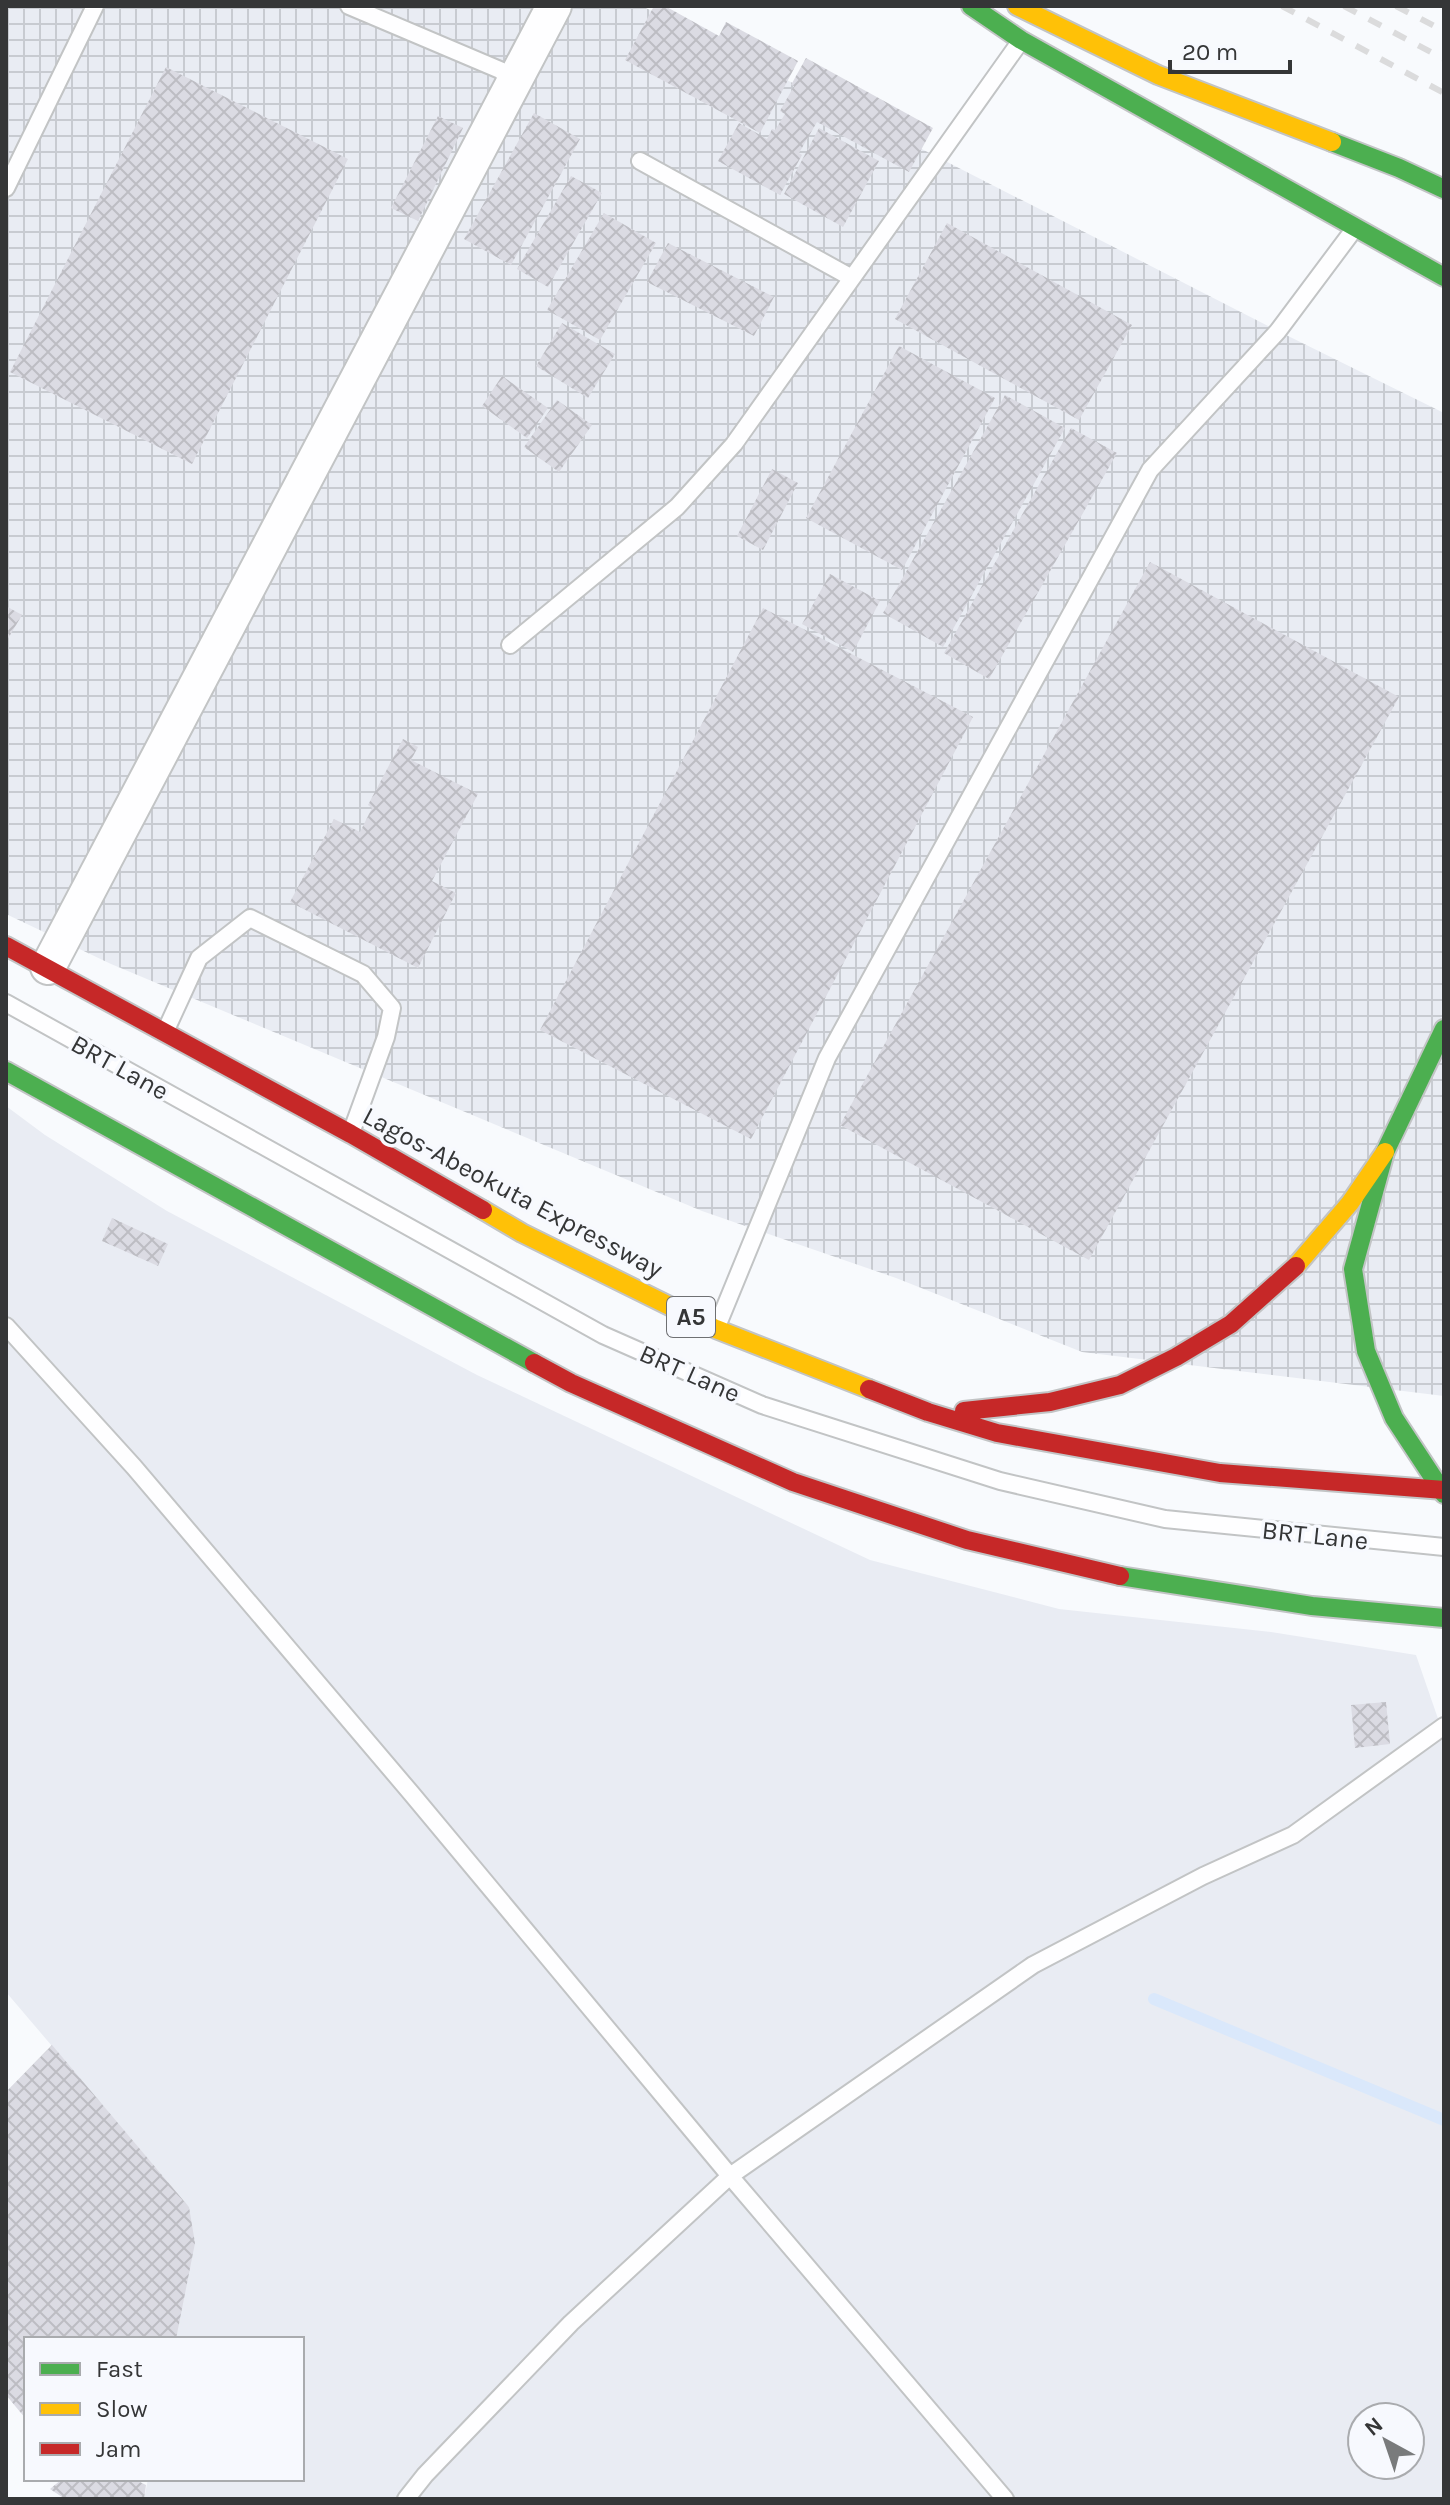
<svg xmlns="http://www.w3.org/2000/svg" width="1450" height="2505" viewBox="0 0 1450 2505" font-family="Karla,sans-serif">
	<defs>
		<pattern id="industrial-grid" width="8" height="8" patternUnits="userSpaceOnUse" patternTransform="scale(2)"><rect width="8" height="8" fill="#e9ecf3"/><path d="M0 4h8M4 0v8" fill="none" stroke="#c8cbd1"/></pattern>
		<pattern id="building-cross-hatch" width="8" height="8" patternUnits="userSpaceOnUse" patternTransform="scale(2)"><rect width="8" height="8" fill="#dbdbe3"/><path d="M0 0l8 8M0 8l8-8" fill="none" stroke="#bdbdc3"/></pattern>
	</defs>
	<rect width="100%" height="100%" fill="#f8fafd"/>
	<!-- built -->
	<path fill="#e9ecf3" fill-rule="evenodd" d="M 6,1106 L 45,1135 L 167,1211 L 477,1375 L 870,1560 L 1059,1609 L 1271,1632 L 1416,1655 L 1444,1736 L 1444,2499 L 144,2499 L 148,2479 L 302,2479 L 302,2339 L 176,2339 L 189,2207 L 6,1992 ZM 1362,2417 L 1410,2417 L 1410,2465 L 1362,2465 Z"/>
	<!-- industrial -->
	<path fill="url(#industrial-grid)" d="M 6,6 L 642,6 L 1278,331 L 1444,413 L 1444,1396 L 1082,1352 L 896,1278 L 702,1211 L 111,964 L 6,914 Z"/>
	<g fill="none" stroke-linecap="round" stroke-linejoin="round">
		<!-- stream -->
		<path stroke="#dae8fb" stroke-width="12" d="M 1154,1999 L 1444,2120"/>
	</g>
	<!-- building -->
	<path fill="url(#building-cross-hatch)" d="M 654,6 L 665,6 L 719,36 L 726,22 L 798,61 L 760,133 L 625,60 Z
		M 806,58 L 933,128 L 909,172 L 817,122 L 799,153 L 802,155 L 780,195 L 718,161 L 739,123 L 767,139 L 772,129 L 775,130 L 785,114 L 780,111 L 794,86 L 791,85 Z
		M 166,67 L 348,159 L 192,464 L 10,372 Z
		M 534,113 L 580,139 L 511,265 L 464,239 Z
		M 438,116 L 463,128 L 418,221 L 391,208 Z
		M 819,128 L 879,161 L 843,227 L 784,194 Z
		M 571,176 L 602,193 L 548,287 L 517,269 Z
		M 604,213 L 656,243 L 600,340 L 547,310 Z
		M 947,223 L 1132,325 L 1079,420 L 895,319 Z
		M 668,243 L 774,297 L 754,336 L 647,282 Z
		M 562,323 L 615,354 L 588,398 L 536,366 Z
		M 899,346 L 995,398 L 902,570 L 806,518 Z
		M 502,376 L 548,408 L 527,438 L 482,406 Z
		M 1005,395 L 1065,428 L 943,647 L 883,613 Z
		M 557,400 L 592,425 L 559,472 L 524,447 Z
		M 1071,428 L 1117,453 L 989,679 L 944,653 Z
		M 772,469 L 798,483 L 763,550 L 737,536 Z
		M 1150,562 L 1399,697 L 1089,1260 L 840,1125 Z
		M 830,574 L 880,601 L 853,652 L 802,624 Z
		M 6,606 L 22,615 L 6,642 Z
		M 763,608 L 973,717 L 751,1139 L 540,1030 Z
		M 403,739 L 418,747 L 411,760 L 478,794 L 432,881 L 456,893 L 418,968 L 290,902 L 334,819 L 360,832 L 372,808 L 368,805 Z
		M 112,1218 L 168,1244 L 158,1266 L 102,1241 Z
		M 1386,1702 L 1390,1744 L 1355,1748 L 1351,1705 Z
		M 52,2045 L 189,2207 L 195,2243 L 176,2339 L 26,2339 L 26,2419 L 6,2395 L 6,2092 Z
		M 62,2479 L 134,2479 L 146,2485 L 144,2499 L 65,2499 L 50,2489 Z"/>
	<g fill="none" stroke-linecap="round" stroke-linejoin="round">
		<!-- lane casing -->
		<g stroke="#c2c4c5" stroke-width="20">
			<path id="lane" d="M 349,6 L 500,70 L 513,81
				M 640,161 L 852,278
				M 6,188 L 95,6
				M 510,645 L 677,507 L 734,444 L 1020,42
				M 6,1003 L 603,1335 L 762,1405 L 1000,1481 L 1165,1519 L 1444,1547
				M 165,1032 L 199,958 L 250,918 L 363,974 L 392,1008 L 386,1037 L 351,1133
				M 6,1326 L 134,1467 L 411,1793 L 730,2176 L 1005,2499
				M 716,1329 L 827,1058 L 1150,470 L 1278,331 L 1355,228
				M 406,2499 L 425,2475 L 571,2323 L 730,2176 L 1033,1965 L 1203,1876 L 1293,1835 L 1444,1726"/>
		</g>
		<!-- street casing -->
		<g stroke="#c2c4c5" stroke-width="38">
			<path id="street" d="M 48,967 L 554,6"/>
		</g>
		<!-- fast casing -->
		<g stroke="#c2c4c5" stroke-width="22">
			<path id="fast" d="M 971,6 L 1021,40 L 1444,277
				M 1332,142 L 1399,168 L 1444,189
				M 1444,1029 L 1385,1152 L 1353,1269 L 1366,1351 L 1394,1418 L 1444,1494
				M 6,1071 L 534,1363
				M 1120,1576 L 1312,1606 L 1444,1618"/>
		</g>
		<!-- slow casing -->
		<g stroke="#c2c4c5" stroke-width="22">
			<path id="slow" d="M 1017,6 L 1158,75 L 1332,142
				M 483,1210 L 522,1233 L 716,1329 L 869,1389
				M 1296,1266 L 1350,1203 L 1385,1152"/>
		</g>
		<!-- jam casing -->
		<g stroke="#c2c4c5" stroke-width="22">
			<path id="jam" d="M 6,946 L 351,1134 L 483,1210
				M 534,1363 L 571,1383 L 793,1482 L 967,1540 L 1120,1576
				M 869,1389 L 928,1412 L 997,1433 L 1220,1473 L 1444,1490
				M 964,1411 L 1050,1402 L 1120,1385 L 1176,1357 L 1231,1324 L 1296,1266"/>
		</g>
		<!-- lane -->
		<use href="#lane" stroke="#fefeff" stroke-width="16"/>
		<!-- street -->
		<use href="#street" stroke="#fefeff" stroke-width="34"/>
		<!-- fast -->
		<use href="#fast" stroke="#4caf50" stroke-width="18"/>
		<!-- slow -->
		<use href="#slow" stroke="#ffc107" stroke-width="18"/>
		<!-- jam -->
		<use href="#jam" stroke="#c62828" stroke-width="18"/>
		<!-- rail -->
		<path stroke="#dbdbdc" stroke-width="6" stroke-dasharray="14 14" stroke-linecap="butt" d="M 1282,6 L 1444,93
			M 1344,6 L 1444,59
			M 1396,6 L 1444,31"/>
	</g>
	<g text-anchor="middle" stroke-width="7" stroke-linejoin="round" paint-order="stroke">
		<!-- shield labels -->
		<rect fill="#f7f9fe" stroke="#6f7073" stroke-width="2" x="667" y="1297" width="48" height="40" rx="6"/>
		<g font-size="24" font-weight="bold" fill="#353637">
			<text x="691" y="1325">A5</text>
		</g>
		<!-- street labels -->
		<g font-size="26" fill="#353637" stroke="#f7f9fe">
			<text transform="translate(120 1067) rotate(29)" y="9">BRT Lane</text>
			<text transform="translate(513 1192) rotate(28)" y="9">Lagos-Abeokuta Expressway</text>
			<text transform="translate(690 1373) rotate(24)" y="9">BRT Lane</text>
			<text transform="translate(1315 1535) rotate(6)" y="9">BRT Lane</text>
		</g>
	</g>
	<!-- border -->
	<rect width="1450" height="2505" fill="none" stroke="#353637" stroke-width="16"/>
	<!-- legend -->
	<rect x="24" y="2337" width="280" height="144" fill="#f7f9fe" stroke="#a9abae" stroke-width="2"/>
	<rect x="40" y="2363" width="40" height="12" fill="#4caf50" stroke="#a9abae" stroke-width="2"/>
	<text x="96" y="2377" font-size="24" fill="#353637">Fast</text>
	<rect x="40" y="2403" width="40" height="12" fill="#ffc107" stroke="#a9abae" stroke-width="2"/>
	<text x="96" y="2417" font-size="24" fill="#353637">Slow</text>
	<rect x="40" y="2443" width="40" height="12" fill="#c62828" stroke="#a9abae" stroke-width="2"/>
	<text x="96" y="2457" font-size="24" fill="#353637">Jam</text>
	<!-- north arrow -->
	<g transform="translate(1386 2441) rotate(320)"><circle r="38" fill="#f7f9fe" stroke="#a9abae" stroke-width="2"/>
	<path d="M0-6L14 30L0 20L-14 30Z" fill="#797b7c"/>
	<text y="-12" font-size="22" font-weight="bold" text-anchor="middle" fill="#353637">N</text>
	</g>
	<!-- scale -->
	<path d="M1170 60v12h120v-12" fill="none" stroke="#353637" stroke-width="4"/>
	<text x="1182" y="60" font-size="24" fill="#353637" stroke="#f7f9fe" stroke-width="6" paint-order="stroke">20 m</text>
</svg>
